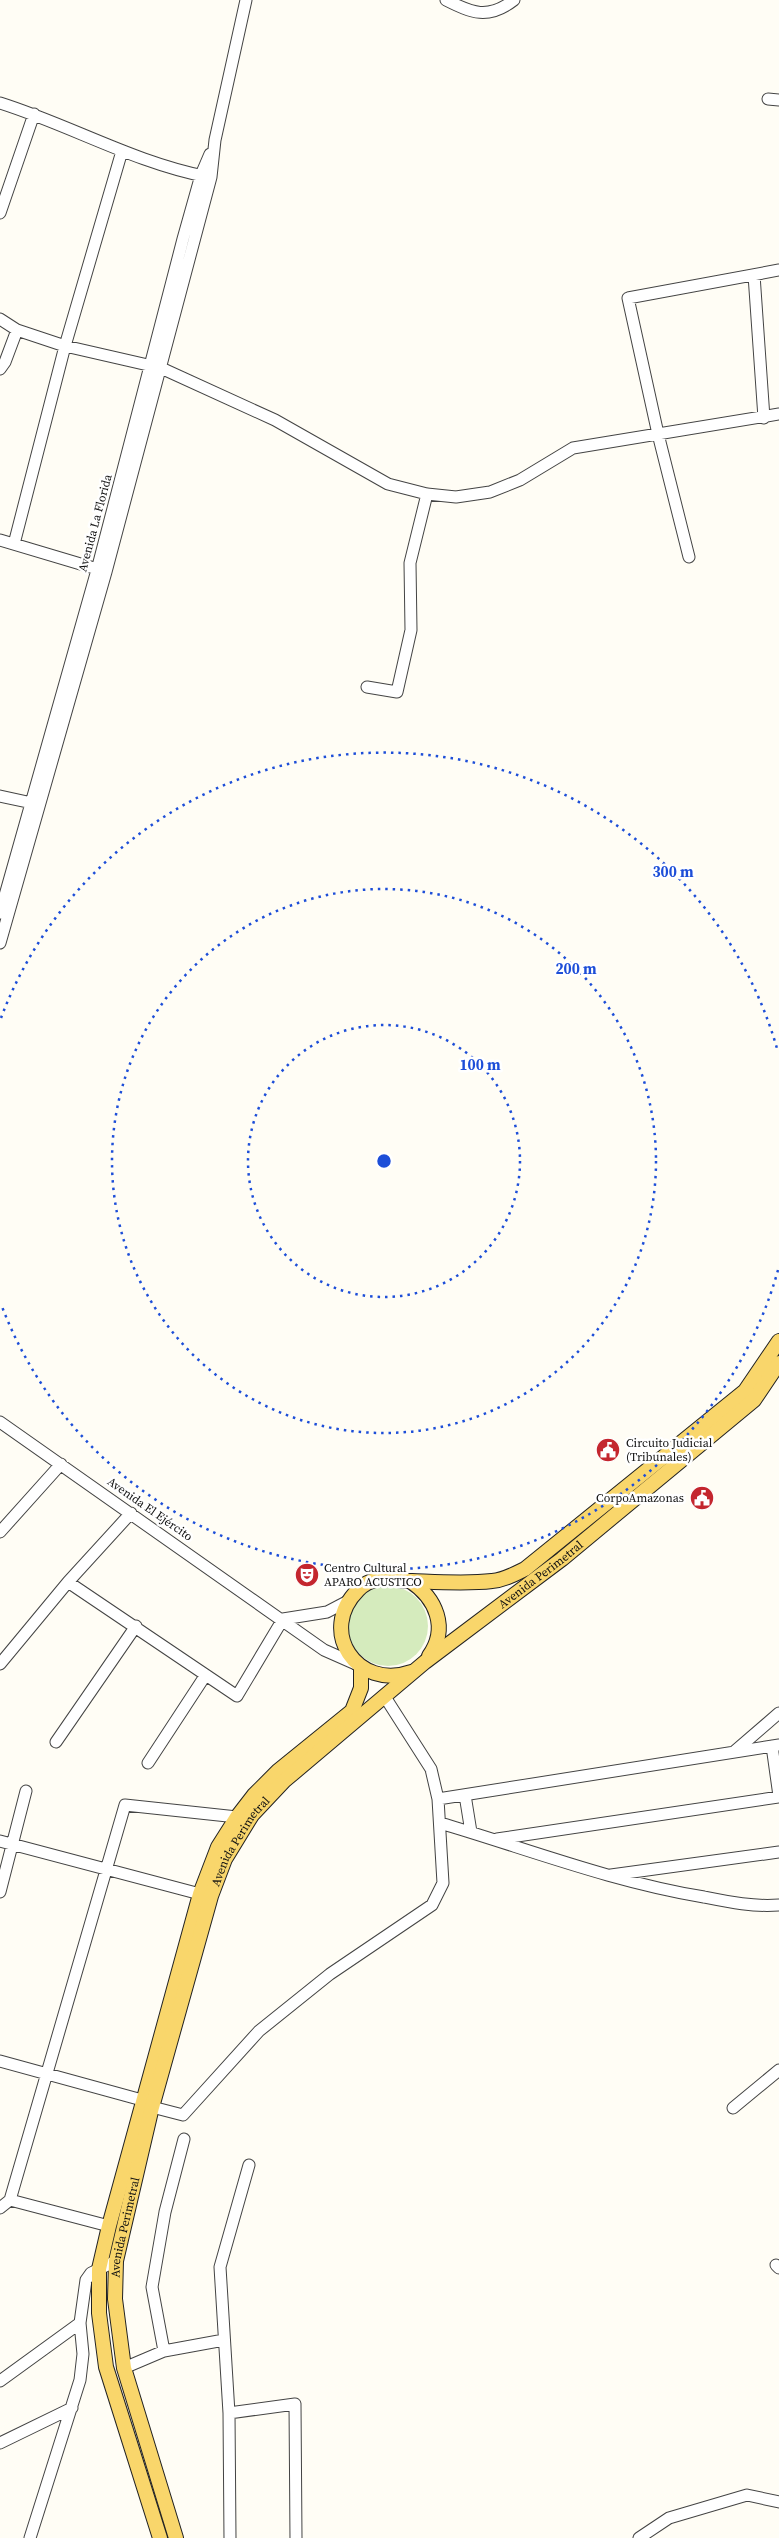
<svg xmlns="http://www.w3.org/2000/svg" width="779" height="2538" viewBox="0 0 779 2538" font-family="'Source Serif 4',serif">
	<rect width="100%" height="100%" fill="#fffdf5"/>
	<!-- green -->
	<path fill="#d5ebbd" d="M348 1626a40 40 0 1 1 80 0a40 40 0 1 1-80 0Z"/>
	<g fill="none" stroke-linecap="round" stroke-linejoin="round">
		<!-- minor casing -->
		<g stroke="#444" stroke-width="13">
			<path id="minor" d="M 446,0 C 472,13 488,20 514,0
				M 768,99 L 779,100
				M 0,103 C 70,125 135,163 208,177
				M 0,213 L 34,114
				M 754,275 L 764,418
				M 0,319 L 17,330 L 65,346 L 161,368 L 275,420 L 388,484 L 427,494 L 456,497 L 490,492 L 520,480 L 573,448 L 779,414
				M 0,369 L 5,362 L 17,330
				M 0,540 L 104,571
				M 14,544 L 65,346 L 122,151
				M 689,557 L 658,434 L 628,298 L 779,270
				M 367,687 L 397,692 L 411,630 L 410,563 L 427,494
				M 0,796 L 32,803
				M 0,913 L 97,570 L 183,239 L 201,175 L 210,154
				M 0,943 L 106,572 L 211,177 L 215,140 L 246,0
				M 0,1422 L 324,1650 L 358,1665
				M 0,1532 L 61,1464
				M 68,1582 L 237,1696 L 283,1619
				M 283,1619 L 327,1612 L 348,1601
				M 0,1664 L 68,1582 L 131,1513
				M 56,1742 L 136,1626
				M 772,1746 L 779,1796
				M 735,1751 L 779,1713
				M 148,1763 L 205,1676
				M 465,1795 L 471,1832
				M 438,1799 L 779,1745
				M 440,1823 C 528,1849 613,1882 704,1897 C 729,1902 753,1907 779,1905
				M 497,1839 L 779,1797
				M 0,1841 L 200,1894
				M 611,1875 L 779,1852
				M 0,1892 L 26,1791
				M 0,2061 L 142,2100
				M 152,2107 L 183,2115 L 259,2031 L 330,1974 L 432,1905 L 443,1883 L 438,1799 L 431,1769 L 385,1697
				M 733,2108 L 779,2070
				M 10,2200 L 109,2226
				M 0,2208 L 10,2200 L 125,1805 L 237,1817
				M 776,2265 L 779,2268
				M 164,2351 L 152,2287 L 165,2212 L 184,2139
				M 124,2368 L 164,2351 L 224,2340
				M 0,2381 L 80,2323
				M 229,2413 L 295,2404 L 296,2538
				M 0,2443 L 72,2408
				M 30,2538 L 80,2380 L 83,2354 L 80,2323 L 86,2280 L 91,2273 L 116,2261
				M 230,2538 L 229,2413 L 220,2267 L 249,2165
				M 639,2538 L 669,2518 L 747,2495 L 779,2502"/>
		</g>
		<!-- major casing -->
		<g stroke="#222" stroke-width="16">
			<g id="major">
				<path d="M 410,1581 C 436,1598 449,1628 429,1656"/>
				<path d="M 411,1672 C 357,1691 317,1631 358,1590 C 375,1573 392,1581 412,1581 C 438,1582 467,1584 492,1581 C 504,1580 515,1574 525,1569 L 745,1391 L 779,1341"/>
				<path d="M 160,2538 L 106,2367 L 99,2313 L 99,2269 L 109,2226 L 200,1894 L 218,1847 L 237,1817 L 254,1795 L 278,1771 L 352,1711 L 361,1688 L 361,1667"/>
				<path id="s1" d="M 176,2538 L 124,2368 L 115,2299 L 116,2261 L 152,2107 L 211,1896 L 225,1859 L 252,1815 L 284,1781 L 425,1662 L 562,1559 L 754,1400 L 779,1363"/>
			</g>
		</g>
		<!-- minor -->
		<use href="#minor" stroke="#fff" stroke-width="11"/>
		<!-- major -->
		<use href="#major" stroke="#f9d66b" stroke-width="14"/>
	</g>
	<!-- distance rings -->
	<g fill="none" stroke="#1d4ed8" stroke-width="2.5" stroke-dasharray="2.5 5">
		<circle cx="384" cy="1161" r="136"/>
		<circle cx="384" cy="1161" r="272"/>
		<path d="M778 1270A409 409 0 0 1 1 1304M1 1018A409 409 0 0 1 778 1052"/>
	</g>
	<!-- icons -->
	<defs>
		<g id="civic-disc" transform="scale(1.25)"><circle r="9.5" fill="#c4262e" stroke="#fff"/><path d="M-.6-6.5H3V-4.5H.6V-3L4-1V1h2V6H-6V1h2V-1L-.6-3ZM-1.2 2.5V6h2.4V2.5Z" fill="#fff"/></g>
		<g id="theatre-disc" transform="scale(1.25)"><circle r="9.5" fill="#c4262e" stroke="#fff"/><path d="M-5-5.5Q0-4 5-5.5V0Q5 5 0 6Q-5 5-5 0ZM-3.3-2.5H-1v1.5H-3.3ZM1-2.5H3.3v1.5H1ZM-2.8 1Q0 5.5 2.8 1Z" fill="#fff"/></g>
	</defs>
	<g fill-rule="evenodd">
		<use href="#civic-disc" x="608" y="1450"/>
		<use href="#civic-disc" x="702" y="1498"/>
		<use href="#theatre-disc" x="307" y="1575"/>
	</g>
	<g text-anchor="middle" stroke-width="5" stroke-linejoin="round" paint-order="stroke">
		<!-- street labels -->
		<g font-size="12" fill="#111" stroke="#fff">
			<text transform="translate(95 523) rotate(-75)" y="4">Avenida La Florida</text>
			<text transform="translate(150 1509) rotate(35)" y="4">Avenida El Ejército</text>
			<text dy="4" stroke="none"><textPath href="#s1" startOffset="1130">Avenida Perimetral</textPath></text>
			<text dy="4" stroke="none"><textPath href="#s1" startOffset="725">Avenida Perimetral</textPath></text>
			<text dy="4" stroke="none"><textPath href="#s1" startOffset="320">Avenida Perimetral</textPath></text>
		</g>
		<!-- poi labels -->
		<g font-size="12" fill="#111" stroke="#fff" text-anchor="start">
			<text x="626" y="1447">Circuito Judicial<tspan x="626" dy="14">(Tribunales)</tspan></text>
			<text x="684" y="1502" text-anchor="end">CorpoAmazonas</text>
			<text x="324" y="1572">Centro Cultural<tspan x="324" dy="14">APARO ACUSTICO</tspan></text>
		</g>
	</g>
	<circle cx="384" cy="1161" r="8" fill="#1d4ed8" stroke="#fff" stroke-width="2.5"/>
	<g font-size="15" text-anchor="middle" font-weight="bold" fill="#1d4ed8" stroke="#fff" stroke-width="5" stroke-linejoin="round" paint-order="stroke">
		<text x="673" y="877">300 m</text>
		<text x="576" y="974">200 m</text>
		<text x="480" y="1070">100 m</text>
	</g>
</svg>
